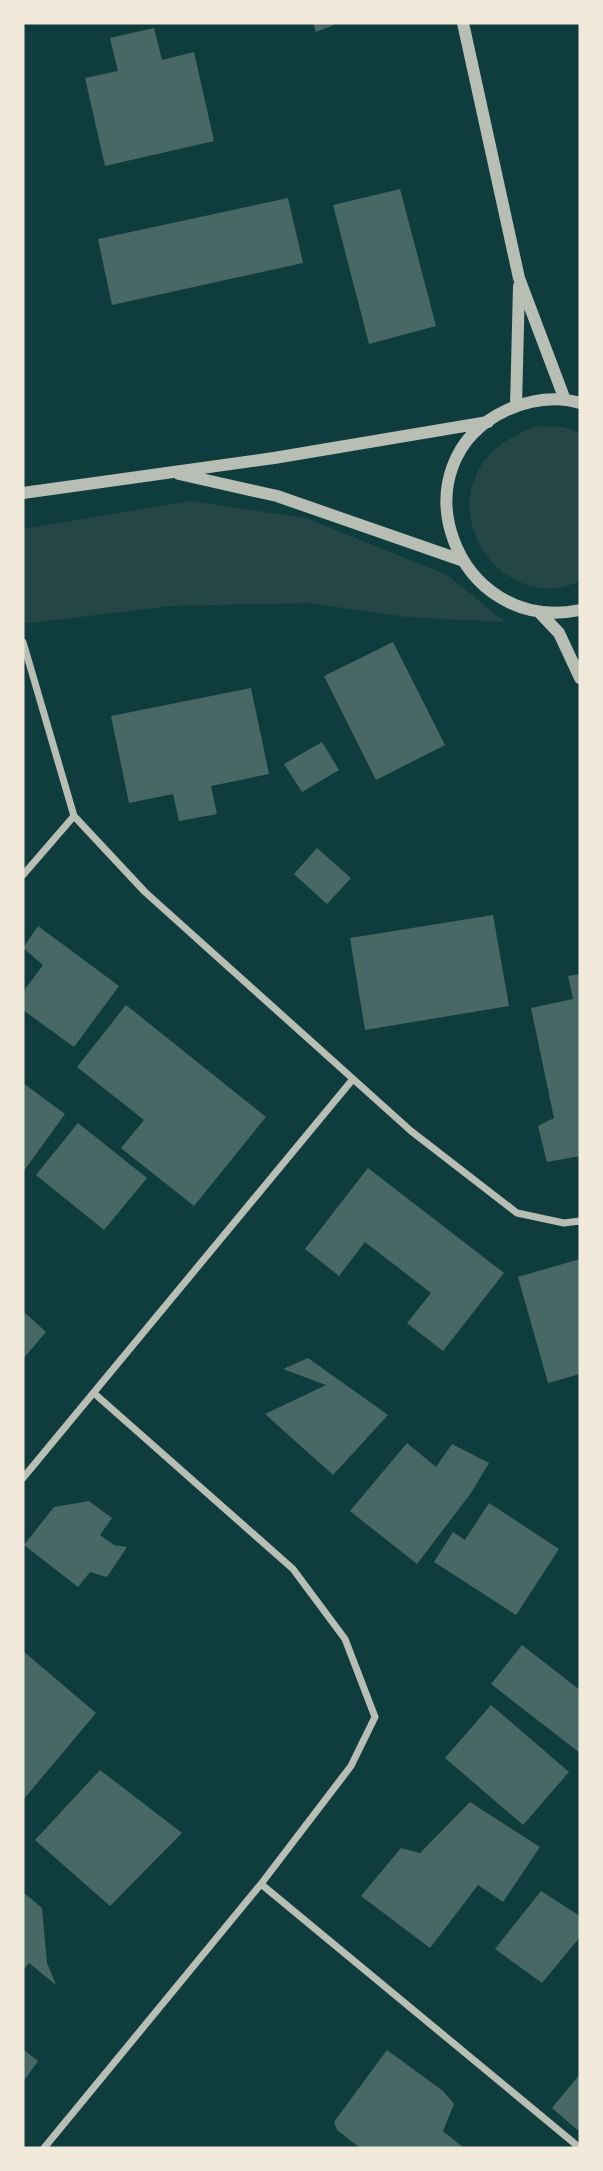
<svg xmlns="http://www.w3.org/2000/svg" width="603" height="2171" viewBox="0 0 603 2171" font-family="Raleway,sans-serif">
	<rect width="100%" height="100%" fill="#0f3d3e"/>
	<!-- green -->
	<path fill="#244646" d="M 538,426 L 564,427 L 580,433 L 580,581 C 490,624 406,469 538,426 Z
		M 190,501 L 306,518 L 447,575 L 505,622 L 407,617 L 307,603 L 170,606 L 23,624 L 23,529 Z"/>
	<!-- building -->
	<path fill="#486865" d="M 313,23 L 333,23 L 334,25 L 316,32 Z
		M 154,28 L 162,60 L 194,52 L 214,141 L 105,166 L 85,78 L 118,71 L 110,38 Z
		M 400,189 L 436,326 L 369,344 L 333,205 Z
		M 288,198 L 303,263 L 112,305 L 98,239 Z
		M 393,642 L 445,745 L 376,780 L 324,676 Z
		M 251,688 L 269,774 L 211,786 L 217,814 L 179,821 L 173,794 L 129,803 L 111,716 Z
		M 322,742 L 339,770 L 302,792 L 284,764 Z
		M 317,848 L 351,878 L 327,904 L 294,874 Z
		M 493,915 L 509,1006 L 365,1030 L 350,938 Z
		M 38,926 L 119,986 L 74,1047 L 23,1010 L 23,992 L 43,965 L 23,948 Z
		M 580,974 L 580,1156 L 547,1162 L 538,1126 L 554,1118 L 531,1008 L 573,999 L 568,976 Z
		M 126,1005 L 266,1117 L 194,1206 L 121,1148 L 144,1120 L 77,1067 Z
		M 23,1083 L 65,1114 L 23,1172 Z
		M 78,1123 L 147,1178 L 104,1230 L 36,1175 Z
		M 368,1168 L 504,1273 L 443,1351 L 407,1323 L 431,1293 L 365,1242 L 339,1276 L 305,1249 Z
		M 580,1259 L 580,1374 L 548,1383 L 518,1277 Z
		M 23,1311 L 46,1332 L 23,1359 Z
		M 308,1358 L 388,1415 L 333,1475 L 265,1414 L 326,1385 L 283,1369 Z
		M 407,1443 L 436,1467 L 452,1444 L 489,1463 L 471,1493 L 417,1564 L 350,1511 Z
		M 89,1501 L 112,1518 L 100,1535 L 114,1545 L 127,1547 L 107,1577 L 90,1572 L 78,1587 L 24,1545 L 54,1507 Z
		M 489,1503 L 559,1549 L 516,1615 L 434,1562 L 453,1532 L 465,1540 Z
		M 522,1645 L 580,1690 L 580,1753 L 491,1684 Z
		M 23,1651 L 96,1713 L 23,1800 Z
		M 491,1705 L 569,1772 L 523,1825 L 445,1758 Z
		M 100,1770 L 182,1833 L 110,1906 L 35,1840 Z
		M 470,1802 L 540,1847 L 503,1902 L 478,1885 L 430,1948 L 361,1896 L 401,1848 L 420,1853 Z
		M 541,1891 L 580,1916 L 580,1937 L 542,1983 L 495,1949 Z
		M 23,1892 L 42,1908 L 47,1963 L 56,1985 L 29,1963 L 23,1970 Z
		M 23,2049 L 38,2061 L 23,2082 Z
		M 387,2050 L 443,2091 L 454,2104 L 443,2131 L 464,2148 L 360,2148 L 337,2130 L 334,2122 Z
		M 580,2074 L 580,2132 L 552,2108 Z"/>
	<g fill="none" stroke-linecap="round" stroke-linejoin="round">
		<!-- minor -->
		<path stroke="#b8beb3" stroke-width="7" d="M 23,642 L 74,816 L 145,892 L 411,1131 L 517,1213 L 564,1223 L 580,1221
			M 23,875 L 74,816
			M 23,1478 L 353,1079
			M 261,1884 L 580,2148
			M 44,2148 L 261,1884 L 351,1766 L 375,1717 L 345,1639 L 293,1569 L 95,1394"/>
		<!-- tertiary -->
		<path stroke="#b8beb3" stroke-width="12" d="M 463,23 L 519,278 L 565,400
			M 580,403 C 556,396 530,400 507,410 C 392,463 455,636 580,610
			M 516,406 L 519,286
			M 179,474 L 277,496 L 461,560
			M 23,493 L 274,458 L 488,422
			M 540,613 L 559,633 L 580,678"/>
	</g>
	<!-- border -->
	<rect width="603" height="2171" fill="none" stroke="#f1e9da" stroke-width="49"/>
</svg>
